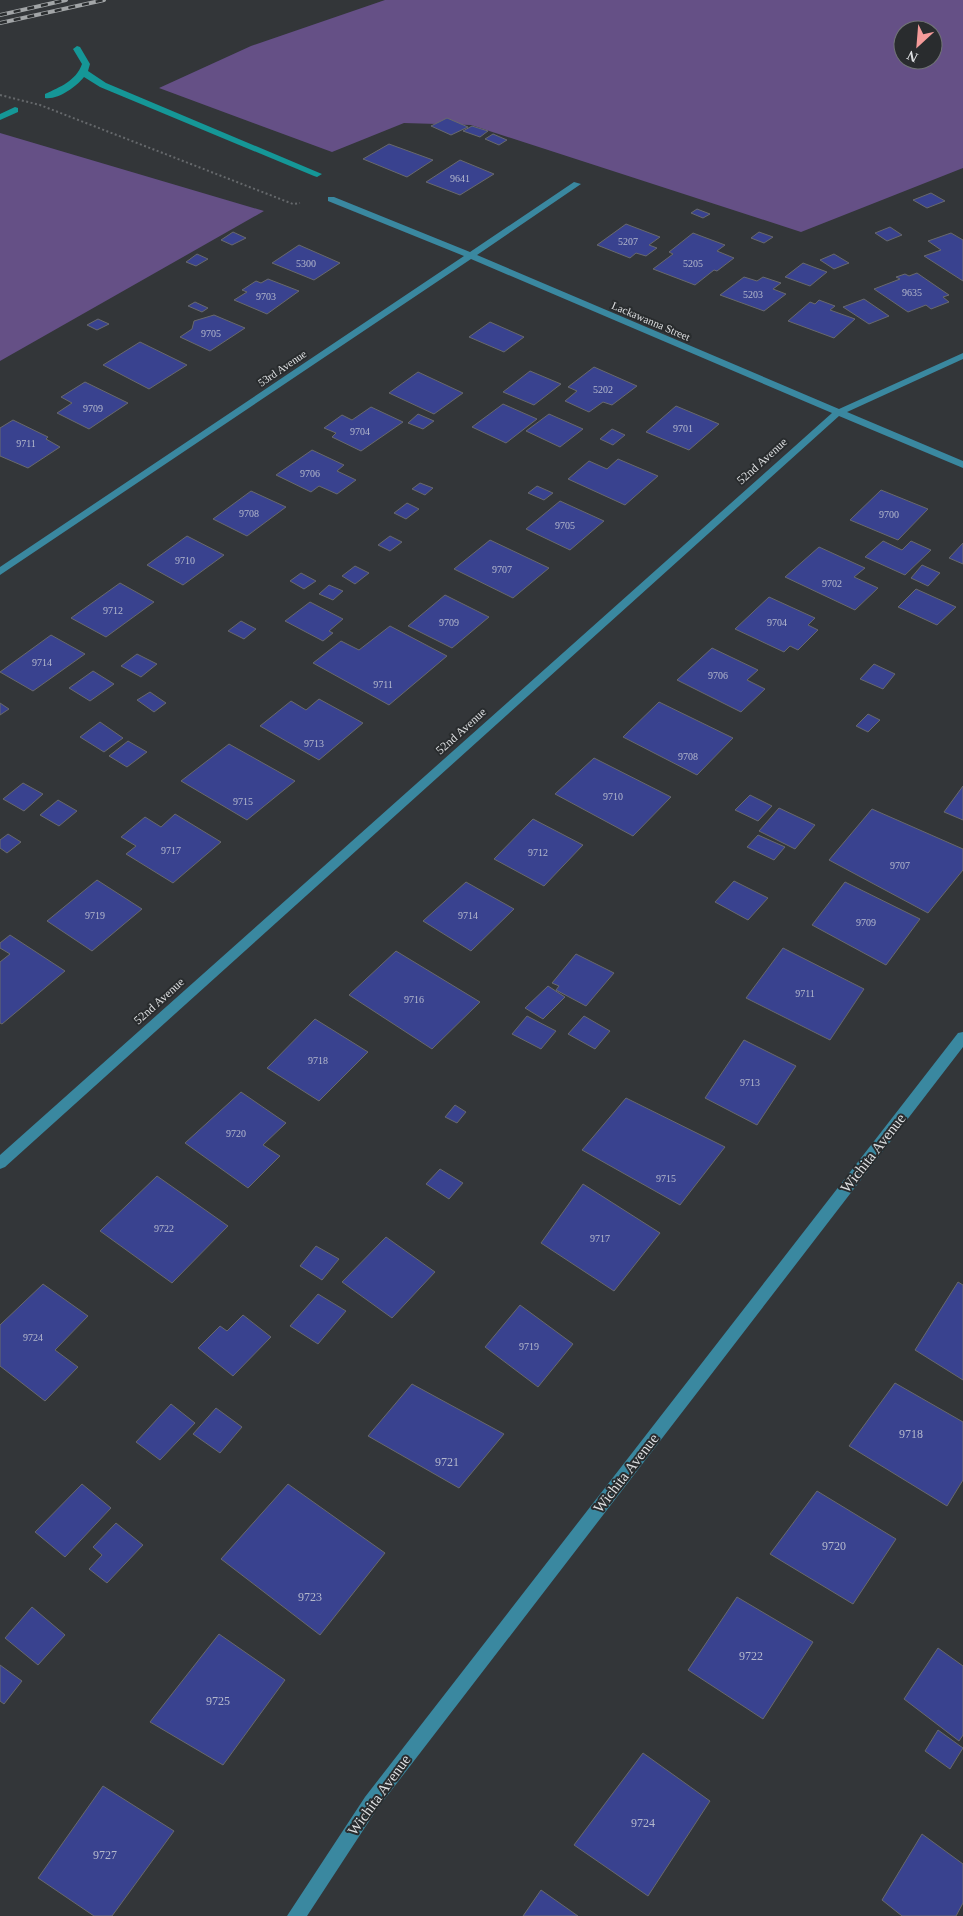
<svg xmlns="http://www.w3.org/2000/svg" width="963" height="1916" viewBox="0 0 963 1916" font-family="Georgia,serif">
	<rect width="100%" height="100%" fill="#333639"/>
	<!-- green -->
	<path fill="#655086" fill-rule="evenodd" d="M 385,0 L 963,0 L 963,168 L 801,232 L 471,125 L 404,123 L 332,152 L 159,88 L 251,46 ZM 903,30 L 933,30 L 933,60 L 903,60 Z
		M 0,133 L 264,211 L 0,361 Z"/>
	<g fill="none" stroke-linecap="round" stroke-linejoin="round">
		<!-- stream -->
		<path fill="#159797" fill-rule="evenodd" d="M 77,46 L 80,47 L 90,64 L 88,71 L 106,83 L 322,174 L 317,177 L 314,176 L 100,87 L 84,77 C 76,87 58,100 45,98 L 45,94 C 60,87 76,81 82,64 L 73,49 Z
			M 15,107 L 18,108 L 18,112 L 0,120 L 0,114 Z"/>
	</g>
	<!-- building -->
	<path fill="#39428f" stroke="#68696d" d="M 447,118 L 468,127 L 451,135 L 431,126 Z
		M 472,126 L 488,131 L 480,137 L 463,131 Z
		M 493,134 L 507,140 L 499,145 L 485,139 Z
		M 389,144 L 433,160 L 407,177 L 363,159 Z
		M 460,160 L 494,174 L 460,195 L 426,182 Z
		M 931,193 L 945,201 L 927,208 L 913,200 Z
		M 697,209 L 710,214 L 703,218 L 691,213 Z
		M 626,224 L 660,237 L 649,245 L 657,248 L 646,256 L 636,253 L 630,258 L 597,245 Z
		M 890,227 L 902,235 L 887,241 L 875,233 Z
		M 233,232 L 246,238 L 232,245 L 221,240 Z
		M 759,232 L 773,237 L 764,243 L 751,238 Z
		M 693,233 L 725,245 L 717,251 L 734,258 L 717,271 L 714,270 L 695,285 L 653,269 L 673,254 L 669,252 Z
		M 951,233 L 963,240 L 963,281 L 924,256 L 941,250 L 928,241 Z
		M 299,245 L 340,263 L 314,280 L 272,263 Z
		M 197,254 L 208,259 L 196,266 L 186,262 Z
		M 834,254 L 849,263 L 834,269 L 820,260 Z
		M 803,263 L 827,272 L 810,286 L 785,277 Z
		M 917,273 L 949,295 L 943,297 L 949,302 L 931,309 L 926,305 L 908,312 L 874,289 L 900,279 L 896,277 L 905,274 L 909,276 Z
		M 744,277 L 757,281 L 763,277 L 781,283 L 773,289 L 786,294 L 764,311 L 720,295 Z
		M 268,279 L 299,291 L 267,314 L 234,300 L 247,292 L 242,290 L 256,281 L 261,283 Z
		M 864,299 L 889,316 L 869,324 L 843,307 Z
		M 819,300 L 835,306 L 830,310 L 855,319 L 834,338 L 788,321 L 810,302 L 815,304 Z
		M 195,302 L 208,308 L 202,312 L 188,306 Z
		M 214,315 L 245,328 L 210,351 L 180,337 L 192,329 L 194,321 Z
		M 98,319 L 109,324 L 97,330 L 87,325 Z
		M 490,322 L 524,337 L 504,352 L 469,337 Z
		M 140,342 L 187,365 L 149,389 L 103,365 Z
		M 594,367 L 637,386 L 612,405 L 603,402 L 589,412 L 565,401 L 577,391 L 568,387 Z
		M 530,371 L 561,384 L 534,405 L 503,392 Z
		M 418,372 L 463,393 L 434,414 L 389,393 Z
		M 85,382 L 128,403 L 89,429 L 57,413 L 72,403 L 61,397 Z
		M 503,404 L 537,419 L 506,443 L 472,427 Z
		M 676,406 L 719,424 L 689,450 L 646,432 Z
		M 371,407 L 403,422 L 361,451 L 332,437 L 336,433 L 324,428 L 342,415 L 352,420 Z
		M 418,414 L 434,421 L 423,429 L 408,423 Z
		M 549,414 L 583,429 L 560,447 L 526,431 Z
		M 13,420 L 48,437 L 46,439 L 60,447 L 28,468 L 0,456 L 0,428 Z
		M 612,429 L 625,435 L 613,445 L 600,439 Z
		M 312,450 L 344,465 L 337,471 L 356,480 L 337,494 L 319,486 L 311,492 L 276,475 Z
		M 618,459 L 658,476 L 625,505 L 568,479 L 589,461 L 607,469 Z
		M 420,483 L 433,488 L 425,495 L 412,489 Z
		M 537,486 L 553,493 L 544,500 L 528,493 Z
		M 881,490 L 928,509 L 898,540 L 850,520 Z
		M 251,491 L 286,507 L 247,536 L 213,519 Z
		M 560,501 L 604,521 L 570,550 L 526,529 Z
		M 407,503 L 419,509 L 406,519 L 394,513 Z
		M 187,536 L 224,555 L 183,585 L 147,565 Z
		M 390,536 L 402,542 L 390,551 L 378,545 Z
		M 490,540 L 549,568 L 513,598 L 454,569 Z
		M 883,541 L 902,550 L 911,541 L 931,550 L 905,575 L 865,557 Z
		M 963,543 L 963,564 L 949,558 Z
		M 819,547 L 865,568 L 854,577 L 878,588 L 855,610 L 785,577 Z
		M 922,565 L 940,573 L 928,586 L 911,578 Z
		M 355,566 L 369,573 L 355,584 L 342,576 Z
		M 301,573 L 316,581 L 304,589 L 290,581 Z
		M 120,583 L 154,602 L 106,637 L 71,618 Z
		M 329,585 L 343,591 L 333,600 L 319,594 Z
		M 916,589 L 956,607 L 937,625 L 898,607 Z
		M 445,595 L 489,617 L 452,648 L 408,626 Z
		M 769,597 L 815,618 L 808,625 L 818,630 L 798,650 L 790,646 L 784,652 L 735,629 Z
		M 310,602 L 343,619 L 329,631 L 333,633 L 323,641 L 285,621 Z
		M 241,621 L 256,629 L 244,639 L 228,631 Z
		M 390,626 L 447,656 L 389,705 L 313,663 L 341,641 L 359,650 Z
		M 51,635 L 85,654 L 33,691 L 0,672 Z
		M 712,648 L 758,670 L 747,680 L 765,689 L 741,712 L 677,680 Z
		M 137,654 L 157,664 L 141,677 L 121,666 Z
		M 874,664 L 895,674 L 883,689 L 860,679 Z
		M 93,671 L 114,684 L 90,701 L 69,688 Z
		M 150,692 L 166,703 L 154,712 L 137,700 Z
		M 319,699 L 363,723 L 319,760 L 260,726 L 291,701 L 306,710 Z
		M 659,702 L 733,738 L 697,775 L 623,737 Z
		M 0,703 L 9,709 L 0,715 Z
		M 868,714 L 880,720 L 868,732 L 856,726 Z
		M 100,722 L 123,738 L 104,752 L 80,737 Z
		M 128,741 L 147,752 L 127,767 L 109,756 Z
		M 229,744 L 295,781 L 247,820 L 181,781 Z
		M 594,758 L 671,797 L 633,836 L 555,794 Z
		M 23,783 L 43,794 L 24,811 L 3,799 Z
		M 963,786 L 963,820 L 944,812 Z
		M 750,795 L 772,806 L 758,821 L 735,810 Z
		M 58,800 L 77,811 L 59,826 L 40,815 Z
		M 779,808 L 815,825 L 795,849 L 759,831 Z
		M 872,809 L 963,849 L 963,870 L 928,913 L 829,860 Z
		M 175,814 L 221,842 L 173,883 L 126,854 L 136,846 L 121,837 L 145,817 L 161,827 Z
		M 533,819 L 583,845 L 544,886 L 494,859 Z
		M 8,834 L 21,842 L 7,853 L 0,848 L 0,840 Z
		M 758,835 L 785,847 L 774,860 L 747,847 Z
		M 97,880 L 142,909 L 92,951 L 47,921 Z
		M 734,881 L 768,898 L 748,920 L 715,902 Z
		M 466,882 L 514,909 L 471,951 L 423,921 Z
		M 845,882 L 920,919 L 886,965 L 812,925 Z
		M 10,935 L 65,971 L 2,1024 L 0,1023 L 0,962 L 10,954 L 0,948 L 0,943 Z
		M 783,948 L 864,989 L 830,1040 L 746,998 Z
		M 396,951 L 480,1002 L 432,1049 L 349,995 Z
		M 576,954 L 614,973 L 586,1006 L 556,990 L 559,986 L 552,983 Z
		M 548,986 L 565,997 L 543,1019 L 525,1008 Z
		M 527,1016 L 556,1031 L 541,1049 L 512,1034 Z
		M 584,1016 L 610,1031 L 595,1049 L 568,1034 Z
		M 315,1019 L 368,1052 L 319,1101 L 267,1068 Z
		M 744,1040 L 796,1066 L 757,1125 L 705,1098 Z
		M 241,1092 L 286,1123 L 263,1145 L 280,1156 L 248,1188 L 185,1143 Z
		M 626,1098 L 725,1147 L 680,1205 L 582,1150 Z
		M 455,1105 L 466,1112 L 457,1123 L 445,1117 Z
		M 440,1169 L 463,1183 L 449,1199 L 426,1184 Z
		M 157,1176 L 228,1226 L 172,1283 L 100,1231 Z
		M 583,1184 L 660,1233 L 614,1291 L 541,1243 Z
		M 386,1237 L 435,1272 L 392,1318 L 342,1282 Z
		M 316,1246 L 339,1259 L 322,1280 L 300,1266 Z
		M 958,1282 L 963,1285 L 963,1380 L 915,1350 Z
		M 43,1284 L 88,1316 L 55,1350 L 78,1367 L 45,1401 L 0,1366 L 0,1325 Z
		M 318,1294 L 346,1311 L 318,1344 L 290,1326 Z
		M 520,1305 L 573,1344 L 538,1387 L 485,1347 Z
		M 243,1315 L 271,1337 L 233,1376 L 198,1348 L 220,1326 L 227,1331 Z
		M 895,1383 L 963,1422 L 963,1480 L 947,1506 L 849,1446 Z
		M 412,1384 L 504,1434 L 459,1488 L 368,1436 Z
		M 171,1404 L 195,1423 L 160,1460 L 136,1442 Z
		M 216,1408 L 242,1427 L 220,1453 L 193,1434 Z
		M 82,1484 L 111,1508 L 65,1557 L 35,1532 Z
		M 288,1484 L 385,1553 L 320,1635 L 221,1559 Z
		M 817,1491 L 896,1539 L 853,1604 L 770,1554 Z
		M 116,1523 L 143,1545 L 107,1583 L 89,1569 L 102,1555 L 93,1547 Z
		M 737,1597 L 813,1642 L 763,1719 L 688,1670 Z
		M 32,1607 L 65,1635 L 38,1665 L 5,1638 Z
		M 219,1634 L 285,1680 L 223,1765 L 150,1722 Z
		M 938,1648 L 963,1666 L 963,1735 L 959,1741 L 904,1699 Z
		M 0,1665 L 22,1681 L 4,1704 L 0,1701 Z
		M 938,1730 L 963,1748 L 950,1769 L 925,1751 Z
		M 643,1753 L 710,1801 L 648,1896 L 574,1845 Z
		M 103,1786 L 174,1831 L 112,1916 L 94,1916 L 38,1878 Z
		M 922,1834 L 963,1864 L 963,1903 L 956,1916 L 902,1916 L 882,1900 Z
		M 541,1890 L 578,1916 L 523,1916 Z"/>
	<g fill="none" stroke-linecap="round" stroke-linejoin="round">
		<!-- path -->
		<path stroke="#66696c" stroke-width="2" stroke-dasharray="2 2.5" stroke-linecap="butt" d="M 0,95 L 40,105 L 293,204 L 300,203"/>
		<!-- minor -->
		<path fill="#3a88a0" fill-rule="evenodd" d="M 574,182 L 581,184 L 477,255 L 839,409 L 963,353 L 963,359 L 847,412 L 963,461 L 963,468 L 839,416 L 5,1167 L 0,1169 L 0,1155 L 832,413 L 471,259 L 0,575 L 0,567 L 464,256 L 328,201 L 328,197 L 334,197 L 470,252 Z
			M 963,1032 L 963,1047 L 377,1809 L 307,1916 L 287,1916 L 365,1797 L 958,1033 Z"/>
		<!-- rail casing -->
		<g stroke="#a2a5a7" stroke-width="4">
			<path id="rail" d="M 0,15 L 66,0
				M 0,23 L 104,0"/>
		</g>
		<!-- rail -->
		<use href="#rail" stroke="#292c2e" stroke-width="2.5" stroke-dasharray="7" stroke-linecap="butt"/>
	</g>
	<g text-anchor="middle" stroke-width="4" stroke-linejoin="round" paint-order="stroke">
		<!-- number labels -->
		<g font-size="10" fill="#b4b8cc">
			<text x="460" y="182">9641</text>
			<text x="628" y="245">5207</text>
			<text x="306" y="267">5300</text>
			<text x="693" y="267">5205</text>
			<text x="912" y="296">9635</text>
			<text x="753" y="298">5203</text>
			<text x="266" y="300">9703</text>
			<text x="211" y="337">9705</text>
			<text x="603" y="393">5202</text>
			<text x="93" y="412">9709</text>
			<text x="683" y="432">9701</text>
			<text x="360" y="435">9704</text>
			<text x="26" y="447">9711</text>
			<text x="310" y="477">9706</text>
			<text x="249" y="517">9708</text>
			<text x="889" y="518">9700</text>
			<text x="565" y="529">9705</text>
			<text x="185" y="564">9710</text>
			<text x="502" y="573">9707</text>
			<text x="832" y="587">9702</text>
			<text x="113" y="614">9712</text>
			<text x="449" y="626">9709</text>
			<text x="777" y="626">9704</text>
			<text x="42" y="666">9714</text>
			<text x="718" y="679">9706</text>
			<text x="383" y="688">9711</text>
			<text x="314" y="747">9713</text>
			<text x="688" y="760">9708</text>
			<text x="613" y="800">9710</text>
			<text x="243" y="805">9715</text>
			<text x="171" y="854">9717</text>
			<text x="538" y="856">9712</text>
			<text x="900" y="869">9707</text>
			<text x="95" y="919">9719</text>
			<text x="468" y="919">9714</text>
			<text x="866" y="926">9709</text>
			<text x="805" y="997">9711</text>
			<text x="414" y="1003">9716</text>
			<text x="318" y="1064">9718</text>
			<text x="750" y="1086">9713</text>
			<text x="236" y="1137">9720</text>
			<text x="666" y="1182">9715</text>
			<text x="164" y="1232">9722</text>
			<text x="600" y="1242">9717</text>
			<text x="33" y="1341">9724</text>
			<text x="529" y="1350">9719</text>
		</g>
		<!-- far-street labels -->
		<g font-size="11" fill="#dddfe1" stroke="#292c2e">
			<text transform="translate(651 321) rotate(23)" y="4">Lackawanna Street</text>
			<text transform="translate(282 368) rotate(-34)" y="4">53rd Avenue</text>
		</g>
		<!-- street labels -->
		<g font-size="12" fill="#dddfe1" stroke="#292c2e">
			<text transform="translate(762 461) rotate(-42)" y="4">52nd Avenue</text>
			<text transform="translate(461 731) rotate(-42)" y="4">52nd Avenue</text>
			<text transform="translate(159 1001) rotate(-42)" y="4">52nd Avenue</text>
		</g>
		<!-- near-number labels -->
		<g font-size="12" fill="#b4b8cc">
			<text x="911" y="1438">9718</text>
			<text x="447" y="1466">9721</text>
			<text x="834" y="1550">9720</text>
			<text x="310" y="1601">9723</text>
			<text x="751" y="1660">9722</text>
			<text x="218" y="1705">9725</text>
			<text x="643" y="1827">9724</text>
			<text x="105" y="1859">9727</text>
		</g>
		<!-- near-street labels -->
		<g font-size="15" fill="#dddfe1" stroke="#292c2e">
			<text transform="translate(873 1153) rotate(-52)" y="5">Wichita Avenue</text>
			<text transform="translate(626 1473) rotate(-52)" y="5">Wichita Avenue</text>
			<text transform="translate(379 1795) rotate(-54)" y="5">Wichita Avenue</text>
		</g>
	</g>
	<!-- north arrow -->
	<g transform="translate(918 45) rotate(206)"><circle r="24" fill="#292c2e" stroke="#717476"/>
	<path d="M0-4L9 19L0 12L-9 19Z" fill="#f59b9a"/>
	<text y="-8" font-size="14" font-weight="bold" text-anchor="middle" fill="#dddfe1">N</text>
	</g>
</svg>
